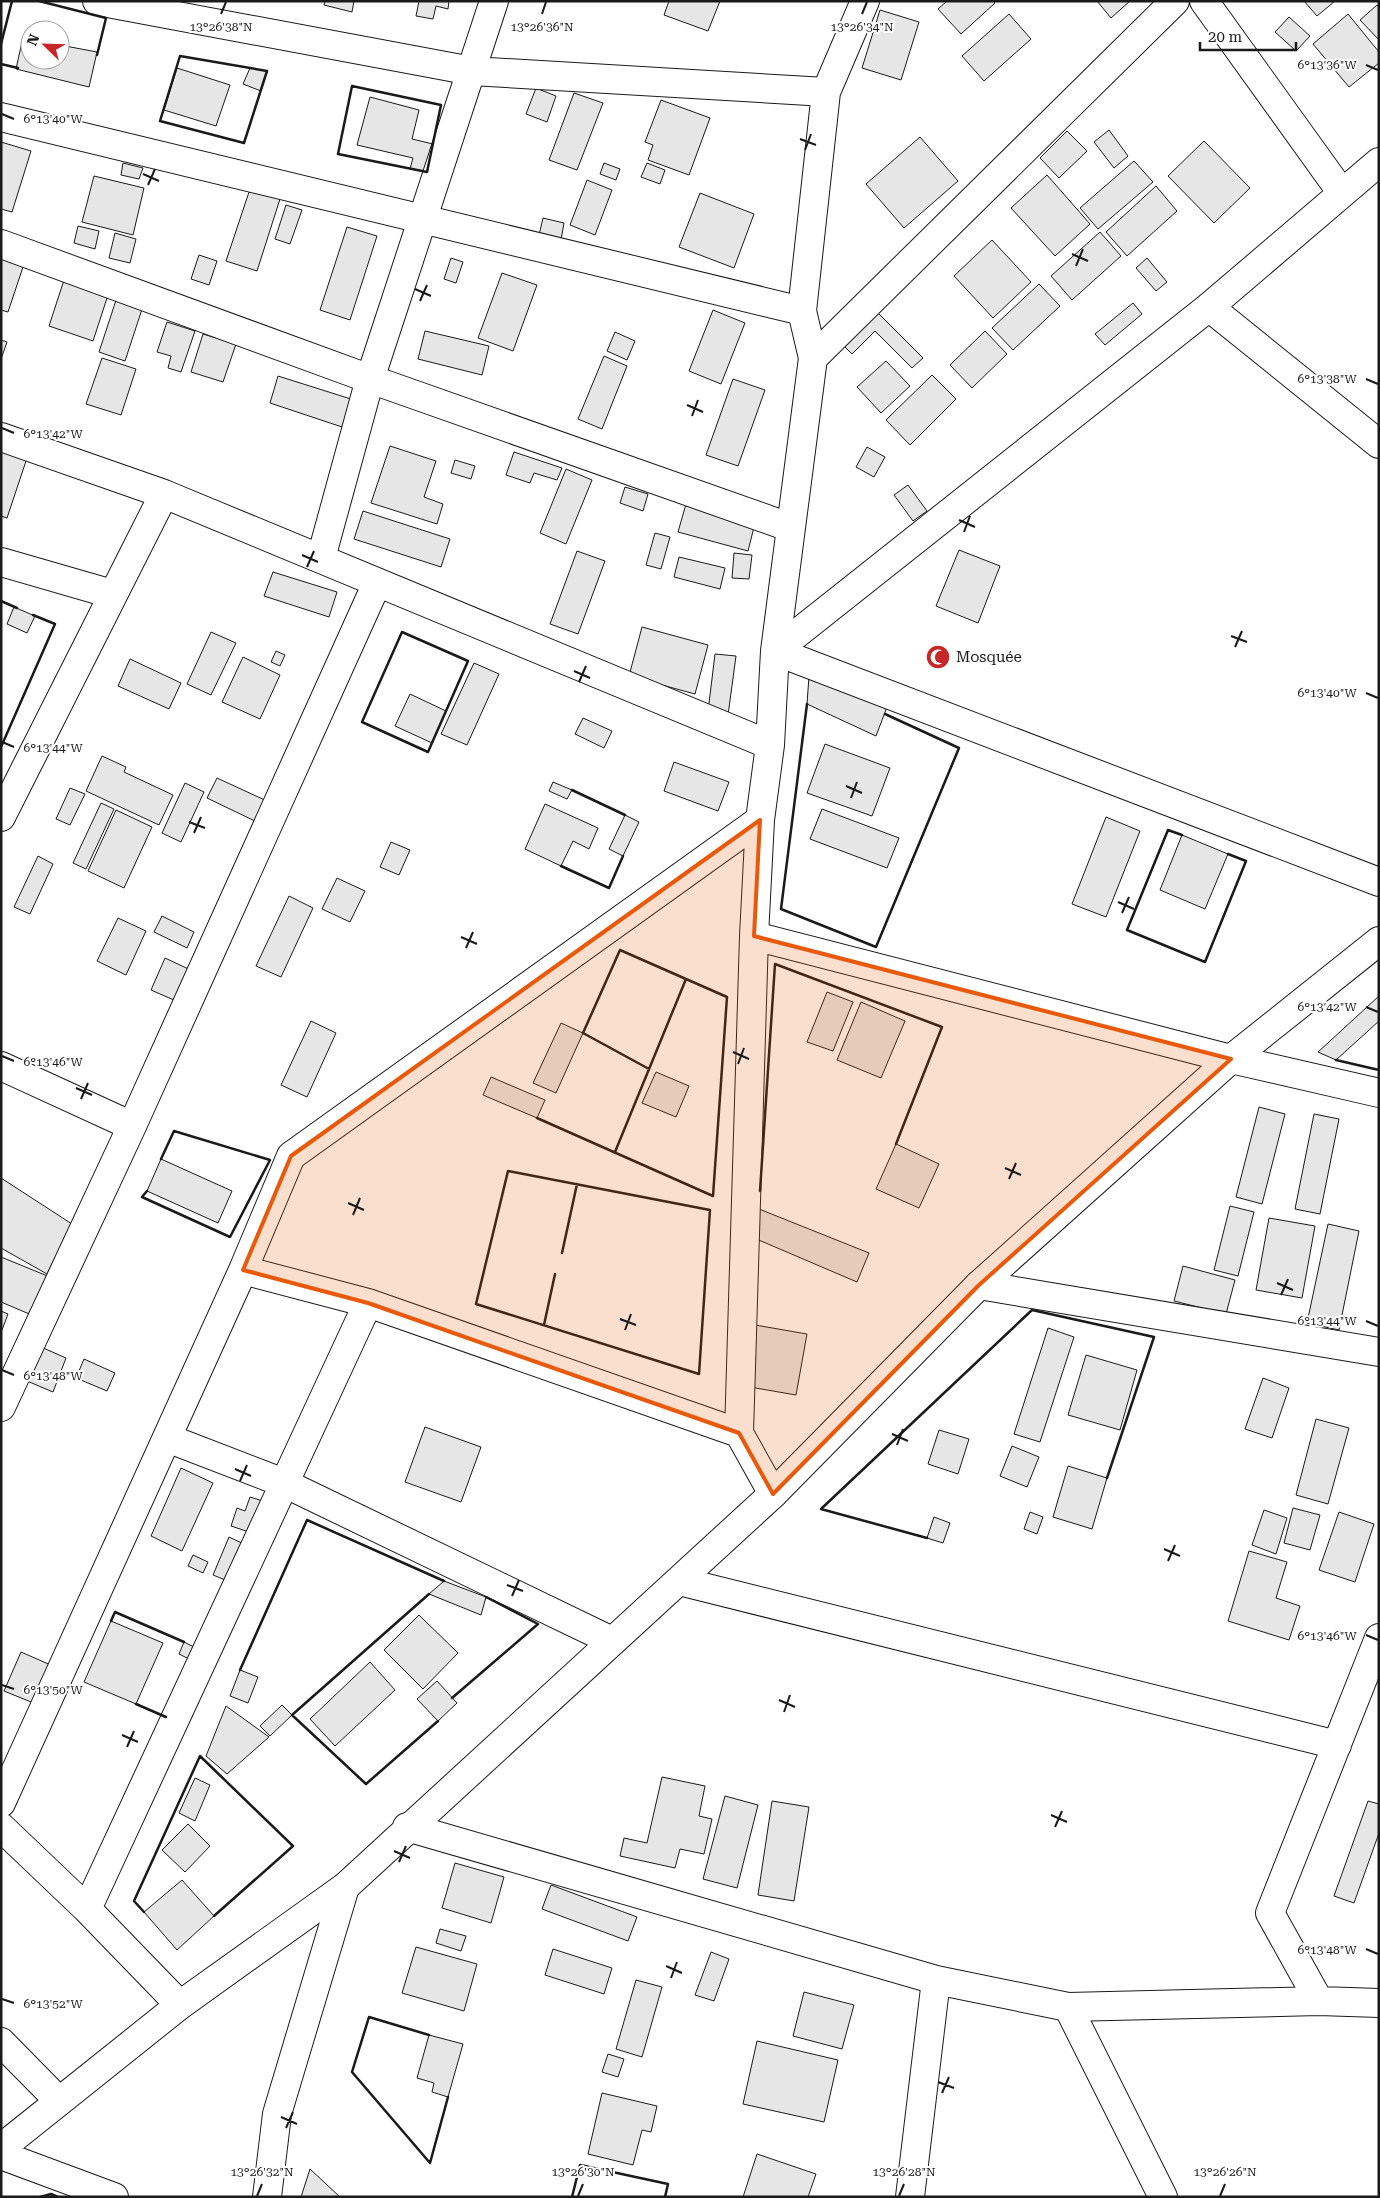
<svg xmlns="http://www.w3.org/2000/svg" width="1380" height="2198" viewBox="0 0 1380 2198" font-family="'Roboto Serif',serif">
	<rect width="100%" height="100%" fill="#fff"/>
	<!-- building -->
	<path fill="#e6e6e6" stroke="#1a1a1a" d="M 325,1 L 354,1 L 352,12 L 324,5 Z
		M 419,1 L 449,1 L 448,9 L 436,6 L 433,19 L 416,16 Z
		M 669,1 L 720,1 L 708,31 L 664,15 Z
		M 947,1 L 993,1 L 995,3 L 961,34 L 938,9 Z
		M 1097,1 L 1130,1 L 1111,18 Z
		M 1304,1 L 1335,1 L 1317,16 Z
		M 1377,5 L 1379,7 L 1379,40 L 1360,20 Z
		M 880,10 L 919,22 L 901,80 L 862,68 Z
		M 1009,14 L 1031,39 L 984,81 L 962,56 Z
		M 1348,14 L 1379,52 L 1379,63 L 1349,87 L 1313,44 Z
		M 1289,17 L 1310,36 L 1296,51 L 1275,32 Z
		M 23,37 L 30,38 L 30,60 L 60,60 L 60,45 L 97,52 L 89,87 L 16,69 Z
		M 177,68 L 230,85 L 216,126 L 164,110 Z
		M 250,68 L 267,71 L 261,91 L 243,84 Z
		M 536,88 L 556,96 L 547,122 L 526,114 Z
		M 574,93 L 603,103 L 577,170 L 549,160 Z
		M 370,97 L 419,110 L 412,139 L 433,144 L 427,172 L 410,169 L 413,158 L 357,145 Z
		M 661,100 L 710,118 L 689,175 L 648,160 L 653,145 L 645,142 Z
		M 1109,130 L 1128,156 L 1114,168 L 1094,142 Z
		M 1067,131 L 1087,151 L 1059,178 L 1040,158 Z
		M 920,137 L 958,181 L 904,228 L 866,184 Z
		M 1204,141 L 1250,188 L 1214,223 L 1168,176 Z
		M 1,142 L 31,151 L 12,212 L 1,209 Z
		M 1134,161 L 1153,182 L 1098,229 L 1080,208 Z
		M 123,163 L 143,168 L 139,179 L 121,175 Z
		M 604,163 L 620,169 L 616,180 L 600,174 Z
		M 647,163 L 665,170 L 660,184 L 641,177 Z
		M 1047,175 L 1090,224 L 1055,256 L 1011,208 Z
		M 94,176 L 144,188 L 133,235 L 82,222 Z
		M 587,180 L 612,190 L 595,235 L 570,225 Z
		M 1156,186 L 1177,211 L 1127,256 L 1106,232 Z
		M 250,189 L 280,199 L 257,271 L 226,261 Z
		M 700,193 L 754,214 L 734,268 L 679,247 Z
		M 286,205 L 302,210 L 290,244 L 275,239 Z
		M 543,218 L 564,223 L 561,240 L 539,235 Z
		M 78,226 L 99,231 L 95,249 L 74,243 Z
		M 347,227 L 377,236 L 350,320 L 320,310 Z
		M 1100,232 L 1121,256 L 1072,300 L 1051,276 Z
		M 115,233 L 136,239 L 130,263 L 109,258 Z
		M 992,240 L 1031,282 L 993,318 L 954,276 Z
		M 1,253 L 25,261 L 8,312 L 1,310 Z
		M 199,255 L 217,261 L 209,285 L 191,279 Z
		M 451,258 L 463,262 L 456,283 L 444,279 Z
		M 1147,258 L 1167,282 L 1156,291 L 1136,268 Z
		M 502,273 L 537,285 L 513,351 L 478,338 Z
		M 64,280 L 108,295 L 93,341 L 49,326 Z
		M 1039,284 L 1060,306 L 1013,350 L 992,328 Z
		M 120,288 L 146,297 L 125,361 L 99,352 Z
		M 1133,303 L 1142,314 L 1105,345 L 1095,334 Z
		M 874,309 L 923,358 L 912,368 L 875,331 L 852,354 L 841,343 Z
		M 713,310 L 745,323 L 721,384 L 689,371 Z
		M 167,322 L 195,331 L 181,372 L 168,368 L 171,356 L 157,352 Z
		M 425,331 L 489,346 L 482,375 L 418,359 Z
		M 985,331 L 1007,354 L 972,388 L 950,365 Z
		M 615,332 L 635,341 L 627,360 L 607,351 Z
		M 203,334 L 236,344 L 223,382 L 191,372 Z
		M 1,340 L 7,342 L 1,359 Z
		M 604,356 L 627,366 L 602,429 L 578,419 Z
		M 102,358 L 136,369 L 121,415 L 86,404 Z
		M 886,361 L 910,386 L 881,413 L 857,387 Z
		M 932,375 L 956,399 L 910,445 L 886,420 Z
		M 278,376 L 351,399 L 342,427 L 270,403 Z
		M 733,379 L 765,390 L 738,466 L 706,455 Z
		M 390,446 L 436,461 L 424,497 L 443,504 L 437,524 L 371,503 Z
		M 867,447 L 885,457 L 874,477 L 856,467 Z
		M 1,450 L 27,458 L 7,518 L 1,516 Z
		M 514,452 L 562,468 L 557,480 L 534,473 L 530,483 L 506,475 Z
		M 455,460 L 475,466 L 471,479 L 451,473 Z
		M 566,469 L 592,480 L 566,544 L 540,533 Z
		M 908,485 L 927,511 L 913,521 L 894,495 Z
		M 625,487 L 648,494 L 643,511 L 620,503 Z
		M 686,504 L 755,523 L 748,551 L 678,532 Z
		M 363,511 L 450,539 L 441,567 L 354,539 Z
		M 655,533 L 670,537 L 661,569 L 646,565 Z
		M 959,550 L 1000,566 L 978,623 L 936,606 Z
		M 577,551 L 605,561 L 578,634 L 550,624 Z
		M 734,553 L 752,555 L 749,579 L 732,578 Z
		M 679,557 L 725,568 L 720,589 L 674,577 Z
		M 273,572 L 337,592 L 329,617 L 264,596 Z
		M 14,607 L 35,616 L 27,633 L 7,624 Z
		M 642,627 L 708,645 L 695,694 L 629,676 Z
		M 211,632 L 236,643 L 211,695 L 187,684 Z
		M 276,651 L 285,655 L 280,666 L 271,662 Z
		M 715,654 L 736,656 L 726,730 L 706,728 Z
		M 243,657 L 280,675 L 260,719 L 222,702 Z
		M 130,659 L 181,683 L 169,709 L 118,686 Z
		M 474,663 L 499,674 L 467,745 L 441,734 Z
		M 809,676 L 887,707 L 876,736 L 807,704 Z
		M 410,694 L 446,711 L 432,743 L 395,726 Z
		M 583,718 L 612,731 L 604,748 L 575,734 Z
		M 825,744 L 890,768 L 872,816 L 807,793 Z
		M 102,756 L 126,767 L 124,772 L 173,795 L 159,825 L 86,791 Z
		M 674,762 L 729,782 L 718,811 L 664,791 Z
		M 217,778 L 269,802 L 259,823 L 207,798 Z
		M 553,782 L 572,790 L 567,799 L 549,791 Z
		M 185,783 L 204,792 L 181,842 L 162,833 Z
		M 70,788 L 85,794 L 70,825 L 56,819 Z
		M 101,803 L 114,809 L 86,869 L 73,863 Z
		M 545,804 L 598,828 L 589,849 L 573,841 L 561,866 L 525,849 Z
		M 822,809 L 899,838 L 887,868 L 810,839 Z
		M 116,810 L 152,827 L 124,888 L 88,871 Z
		M 625,815 L 639,822 L 623,856 L 609,849 Z
		M 1106,817 L 1140,831 L 1106,917 L 1072,904 Z
		M 1182,835 L 1228,854 L 1205,909 L 1160,890 Z
		M 391,842 L 410,850 L 399,875 L 380,867 Z
		M 38,856 L 53,864 L 30,914 L 14,907 Z
		M 337,878 L 365,891 L 350,922 L 322,909 Z
		M 289,896 L 313,908 L 281,977 L 256,966 Z
		M 162,916 L 194,932 L 187,948 L 154,932 Z
		M 118,918 L 146,931 L 126,975 L 97,961 Z
		M 165,958 L 197,973 L 183,1004 L 151,990 Z
		M 827,992 L 853,1002 L 833,1051 L 807,1042 Z
		M 1379,996 L 1379,1021 L 1336,1060 L 1318,1052 Z
		M 861,1002 L 905,1021 L 881,1078 L 837,1060 Z
		M 311,1021 L 336,1033 L 307,1097 L 281,1085 Z
		M 561,1023 L 583,1033 L 556,1093 L 533,1083 Z
		M 656,1072 L 689,1086 L 676,1117 L 642,1103 Z
		M 491,1077 L 545,1100 L 537,1118 L 483,1095 Z
		M 1259,1107 L 1285,1114 L 1262,1204 L 1236,1197 Z
		M 1314,1114 L 1339,1119 L 1320,1214 L 1295,1209 Z
		M 896,1144 L 939,1164 L 919,1208 L 876,1189 Z
		M 161,1159 L 232,1191 L 218,1223 L 147,1191 Z
		M 1,1178 L 72,1224 L 47,1274 L 1,1248 Z
		M 1230,1206 L 1254,1212 L 1238,1276 L 1214,1270 Z
		M 759,1209 L 869,1253 L 857,1282 L 754,1238 Z
		M 1269,1218 L 1315,1226 L 1302,1298 L 1256,1290 Z
		M 1328,1224 L 1359,1231 L 1339,1330 L 1307,1323 Z
		M 1,1257 L 50,1277 L 34,1316 L 1,1302 Z
		M 1183,1266 L 1235,1280 L 1226,1314 L 1174,1301 Z
		M 1,1311 L 8,1314 L 2,1330 L 1,1330 Z
		M 755,1325 L 807,1334 L 796,1395 L 744,1386 Z
		M 1048,1328 L 1074,1337 L 1040,1442 L 1014,1434 Z
		M 41,1347 L 66,1358 L 53,1392 L 27,1381 Z
		M 1086,1355 L 1137,1370 L 1120,1430 L 1068,1415 Z
		M 84,1359 L 115,1373 L 107,1391 L 76,1378 Z
		M 1263,1378 L 1289,1388 L 1272,1438 L 1245,1429 Z
		M 1316,1419 L 1349,1428 L 1328,1504 L 1296,1495 Z
		M 425,1427 L 481,1447 L 461,1502 L 405,1482 Z
		M 939,1430 L 969,1439 L 958,1474 L 928,1464 Z
		M 1012,1446 L 1039,1457 L 1027,1487 L 1000,1476 Z
		M 1068,1466 L 1107,1478 L 1092,1529 L 1053,1517 Z
		M 181,1468 L 213,1483 L 182,1551 L 151,1536 Z
		M 250,1497 L 263,1501 L 252,1533 L 231,1526 L 237,1508 L 245,1511 Z
		M 1293,1508 L 1320,1515 L 1310,1550 L 1284,1543 Z
		M 1264,1510 L 1287,1518 L 1276,1554 L 1252,1545 Z
		M 1030,1512 L 1043,1517 L 1037,1534 L 1024,1529 Z
		M 1339,1512 L 1374,1524 L 1355,1582 L 1319,1570 Z
		M 934,1517 L 950,1523 L 943,1543 L 927,1538 Z
		M 229,1537 L 246,1545 L 230,1582 L 213,1575 Z
		M 1249,1551 L 1287,1562 L 1276,1598 L 1300,1606 L 1289,1640 L 1228,1621 Z
		M 193,1555 L 208,1562 L 203,1573 L 188,1566 Z
		M 444,1581 L 486,1597 L 481,1615 L 429,1594 Z
		M 419,1615 L 458,1653 L 423,1689 L 384,1650 Z
		M 111,1621 L 163,1643 L 136,1704 L 84,1682 Z
		M 184,1642 L 196,1648 L 191,1660 L 179,1654 Z
		M 21,1652 L 53,1666 L 36,1704 L 4,1691 Z
		M 370,1662 L 395,1690 L 335,1746 L 310,1719 Z
		M 240,1670 L 258,1677 L 248,1703 L 230,1696 Z
		M 437,1681 L 457,1703 L 438,1721 L 417,1699 Z
		M 282,1705 L 292,1715 L 270,1736 L 260,1726 Z
		M 226,1706 L 269,1737 L 227,1774 L 206,1756 Z
		M 662,1777 L 705,1786 L 699,1816 L 712,1819 L 704,1854 L 680,1849 L 675,1868 L 620,1856 L 624,1838 L 647,1843 Z
		M 195,1778 L 210,1785 L 195,1821 L 179,1813 Z
		M 725,1796 L 758,1805 L 737,1888 L 703,1879 Z
		M 772,1801 L 809,1807 L 794,1901 L 758,1895 Z
		M 1368,1801 L 1379,1804 L 1379,1833 L 1354,1903 L 1334,1896 Z
		M 188,1824 L 210,1846 L 185,1872 L 162,1850 Z
		M 455,1863 L 504,1877 L 491,1923 L 442,1908 Z
		M 182,1880 L 214,1916 L 177,1950 L 144,1912 Z
		M 551,1885 L 637,1917 L 628,1941 L 542,1909 Z
		M 440,1929 L 466,1936 L 461,1951 L 436,1943 Z
		M 416,1947 L 477,1964 L 464,2011 L 402,1993 Z
		M 553,1949 L 612,1968 L 604,1994 L 545,1975 Z
		M 711,1952 L 729,1959 L 714,2001 L 695,1995 Z
		M 636,1980 L 662,1987 L 642,2057 L 616,2049 Z
		M 804,1992 L 854,2005 L 842,2049 L 793,2036 Z
		M 429,2035 L 463,2044 L 448,2097 L 432,2092 L 434,2083 L 417,2078 Z
		M 757,2041 L 838,2060 L 824,2122 L 743,2104 Z
		M 608,2054 L 624,2059 L 618,2077 L 602,2072 Z
		M 602,2093 L 657,2106 L 651,2132 L 642,2130 L 633,2165 L 588,2154 Z
		M 757,2154 L 816,2174 L 808,2197 L 743,2197 Z
		M 310,2169 L 340,2197 L 301,2197 Z"/>
	<g fill="none" stroke-linecap="round" stroke-linejoin="round">
		<!-- minor casing -->
		<g stroke="#1a1a1a" stroke-width="30">
			<path id="minor" d="M 97,1 L 472,71 L 826,92
				M 1204,1 L 1342,193
				M 1,117 L 802,311
				M 1,244 L 370,379 L 789,527
				M 1209,307 L 1379,444
				M 813,358 L 1175,1
				M 1,437 L 164,494 L 770,745
				M 321,558 L 370,379 L 494,1
				M 1,562 L 112,594
				M 775,651 L 1209,307 L 1379,162
				M 775,651 L 1379,882
				M 1,817 L 164,494
				M 754,936 L 1231,1059 L 1379,1093
				M 1,1066 L 132,1126
				M 243,1270 L 368,1303 L 739,1433
				M 979,1285 L 1379,1352
				M 1,1407 L 132,1126 L 377,583
				M 167,1438 L 284,1483 L 612,1641
				M 773,1494 L 739,1433 L 754,936 L 760,820 L 770,745 L 775,651 L 813,358 L 802,311 L 826,92 L 865,1
				M 679,1581 L 1337,1745
				M 1,1803 L 243,1270 L 291,1156 L 760,820
				M 1,1827 L 87,1909 L 180,2005
				M 407,1827 L 936,1980 L 1068,2007 L 1319,2001 L 1379,2003
				M 87,1909 L 368,1303
				M 1319,2001 L 1270,1913 L 1379,1638
				M 1068,2007 L 1163,2197
				M 1,2042 L 59,2101
				M 1,2155 L 114,2197
				M 267,2197 L 277,2114 L 345,1887
				M 910,2197 L 936,1980"/>
		</g>
		<!-- tertiary casing -->
		<g stroke="#1a1a1a" stroke-width="30">
			<path id="tertiary" d="M 1,2148 L 180,2005 L 345,1887 L 773,1494 L 979,1285 L 1231,1059 L 1379,941"/>
		</g>
		<!-- minor -->
		<use href="#minor" stroke="#fff" stroke-width="28"/>
		<!-- tertiary -->
		<use href="#tertiary" stroke="#fff" stroke-width="28"/>
		<!-- wall -->
		<path stroke="#1a1a1a" stroke-width="2.5" d="M 39,1 L 106,18 L 97,55
			M 1,44 L 12,1
			M 180,56 L 267,71 L 244,143 L 160,121 Z
			M 1,64 L 18,68
			M 352,86 L 441,105 L 427,172 L 338,154 Z
			M 1,601 L 17,608
			M 402,632 L 468,661 L 428,752 L 362,722 Z
			M 807,704 L 781,909 L 876,947 L 959,748 L 885,714
			M 1,747 L 55,624 L 33,615
			M 572,790 L 625,815
			M 1182,835 L 1168,830 L 1127,930 L 1205,962 L 1246,861 L 1228,854
			M 561,866 L 609,888 L 623,856
			M 1336,1060 L 1379,1070
			M 537,1118 L 713,1196 L 727,997 L 620,950 L 583,1033 L 649,1069
			M 615,1152 L 686,979
			M 508,1171 L 710,1210 L 699,1374 L 476,1304 Z
			M 147,1191 L 142,1197 L 230,1237 L 270,1160 L 174,1131 L 161,1159
			M 760,1191 L 775,964 L 942,1027 L 896,1144
			M 562,1253 L 577,1184
			M 544,1325 L 555,1274
			M 927,1538 L 821,1509 L 1032,1310 L 1154,1337 L 1107,1478
			M 429,1594 L 292,1715 L 366,1784 L 438,1721
			M 111,1621 L 115,1612 L 184,1642
			M 240,1670 L 307,1520 L 444,1581
			M 452,1698 L 538,1624 L 486,1597
			M 136,1704 L 166,1717
			M 144,1912 L 134,1901 L 200,1756 L 293,1846 L 214,1916
			M 429,2035 L 369,2017 L 352,2072 L 430,2163 L 448,2097
			M 40,2197 L 51,2194 L 58,2197
			M 572,2197 L 580,2165 L 668,2184 L 665,2197"/>
	</g>
	<!-- marked area -->
	<path fill="#e8590c" fill-opacity="0.2" stroke="#e8590c" stroke-width="4" stroke-linejoin="round" d="M 760,820 L 754,936 L 1231,1059 L 979,1285 L 773,1494 L 739,1433 L 368,1303 L 243,1270 L 291,1156 Z"/>
	<!-- ticks -->
	<path fill="none" stroke="#1a1a1a" stroke-width="2" d="M 221,14 L 226,2M 542,14 L 546,2M 862,14 L 867,2M 1366,65 L 1378,70M 2,114 L 14,119M 800,139 L 816,145M 805,150 L 811,134M 143,174 L 159,181M 148,185 L 155,169M 1072,254 L 1088,261M 1076,266 L 1083,249M 415,289 L 431,296M 420,301 L 427,285M 1366,379 L 1378,384M 687,405 L 703,412M 692,416 L 698,400M 2,428 L 14,433M 959,520 L 975,527M 964,532 L 970,516M 302,555 L 318,562M 307,567 L 314,551M 1231,636 L 1247,642M 1235,647 L 1242,631M 574,671 L 590,678M 579,682 L 586,666M 1366,693 L 1378,698M 2,742 L 14,747M 846,786 L 862,793M 851,798 L 857,782M 189,822 L 205,828M 194,833 L 201,817M 1118,902 L 1134,909M 1122,913 L 1129,897M 461,937 L 477,944M 466,948 L 473,932M 1366,1007 L 1378,1012M 733,1052 L 749,1059M 2,1056 L 14,1061M 738,1064 L 744,1048M 76,1088 L 92,1095M 81,1099 L 88,1083M 1005,1168 L 1021,1175M 1009,1179 L 1016,1163M 348,1203 L 364,1210M 353,1215 L 360,1198M 1277,1283 L 1293,1290M 1281,1295 L 1288,1279M 620,1319 L 636,1325M 1366,1321 L 1378,1326M 625,1330 L 631,1314M 2,1370 L 14,1375M 892,1434 L 908,1441M 897,1445 L 903,1429M 235,1469 L 251,1476M 240,1481 L 247,1465M 1164,1549 L 1180,1556M 1168,1561 L 1175,1545M 507,1585 L 523,1591M 512,1596 L 519,1580M 1366,1635 L 1378,1640M 2,1685 L 14,1689M 779,1700 L 795,1707M 784,1712 L 790,1695M 122,1735 L 138,1742M 127,1747 L 134,1731M 1051,1815 L 1067,1822M 1055,1827 L 1062,1811M 394,1851 L 410,1858M 399,1862 L 406,1846M 1366,1949 L 1378,1954M 666,1966 L 682,1973M 671,1978 L 677,1962M 2,1999 L 14,2003M 938,2082 L 954,2088M 942,2093 L 949,2077M 281,2117 L 297,2124M 286,2128 L 293,2112M 257,2196 L 262,2184M 578,2196 L 583,2184M 899,2196 L 904,2184M 1220,2196 L 1225,2184"/>
	<!-- icons -->
	<defs>
		<g id="mosque-disc" transform="scale(1.25)"><circle r="9.5" fill="#c62828" stroke="#fff"/><path d="M3.5-4.9A6 6 0 1 0 3.5 4.9A5 5 0 1 1 3.5-4.9Z" fill="#fff"/></g>
	</defs>
	<g fill-rule="evenodd">
		<use href="#mosque-disc" x="938" y="657"/>
	</g>
	<g text-anchor="middle" stroke-width="4" stroke-linejoin="round" paint-order="stroke">
		<!-- poi labels -->
		<g font-size="15" fill="#1a1a1a" stroke="#fff" text-anchor="start">
			<text x="956" y="662">Mosquée</text>
		</g>
	</g>
	<g font-size="12" text-anchor="middle" fill="#1a1a1a" stroke="#fff" stroke-width="4" stroke-linejoin="round" paint-order="stroke">
		<text x="862" y="31">13°26'34"N</text>
		<text x="221" y="31">13°26'38"N</text>
		<text x="542" y="31">13°26'36"N</text>
		<text x="1327" y="69">6°13'36"W</text>
		<text x="53" y="123">6°13'40"W</text>
		<text x="1327" y="383">6°13'38"W</text>
		<text x="53" y="438">6°13'42"W</text>
		<text x="1327" y="697">6°13'40"W</text>
		<text x="53" y="752">6°13'44"W</text>
		<text x="1327" y="1011">6°13'42"W</text>
		<text x="53" y="1066">6°13'46"W</text>
		<text x="1327" y="1325">6°13'44"W</text>
		<text x="53" y="1380">6°13'48"W</text>
		<text x="1327" y="1640">6°13'46"W</text>
		<text x="53" y="1694">6°13'50"W</text>
		<text x="1327" y="1954">6°13'48"W</text>
		<text x="53" y="2008">6°13'52"W</text>
		<text x="262" y="2176">13°26'32"N</text>
		<text x="583" y="2176">13°26'30"N</text>
		<text x="904" y="2176">13°26'28"N</text>
		<text x="1225" y="2176">13°26'26"N</text>
	</g>
	<!-- border -->
	<rect width="1380" height="2198" fill="none" stroke="#1a1a1a" stroke-width="5"/>
	<!-- north arrow -->
	<g transform="translate(45 45) rotate(293)"><circle r="24" fill="#ffffff" stroke="#a3a3a3"/>
	<path d="M0-4L9 19L0 12L-9 19Z" fill="#c62828"/>
	<text y="-8" font-size="14" font-weight="bold" text-anchor="middle" fill="#1a1a1a">N</text>
	</g>
	<!-- scale -->
	<path d="M1200 42v8h96v-8" fill="none" stroke="#1a1a1a" stroke-width="2.5"/>
	<text x="1208" y="42" font-size="15" fill="#1a1a1a" stroke="#ffffff" stroke-width="4" paint-order="stroke">20 m</text>
</svg>
